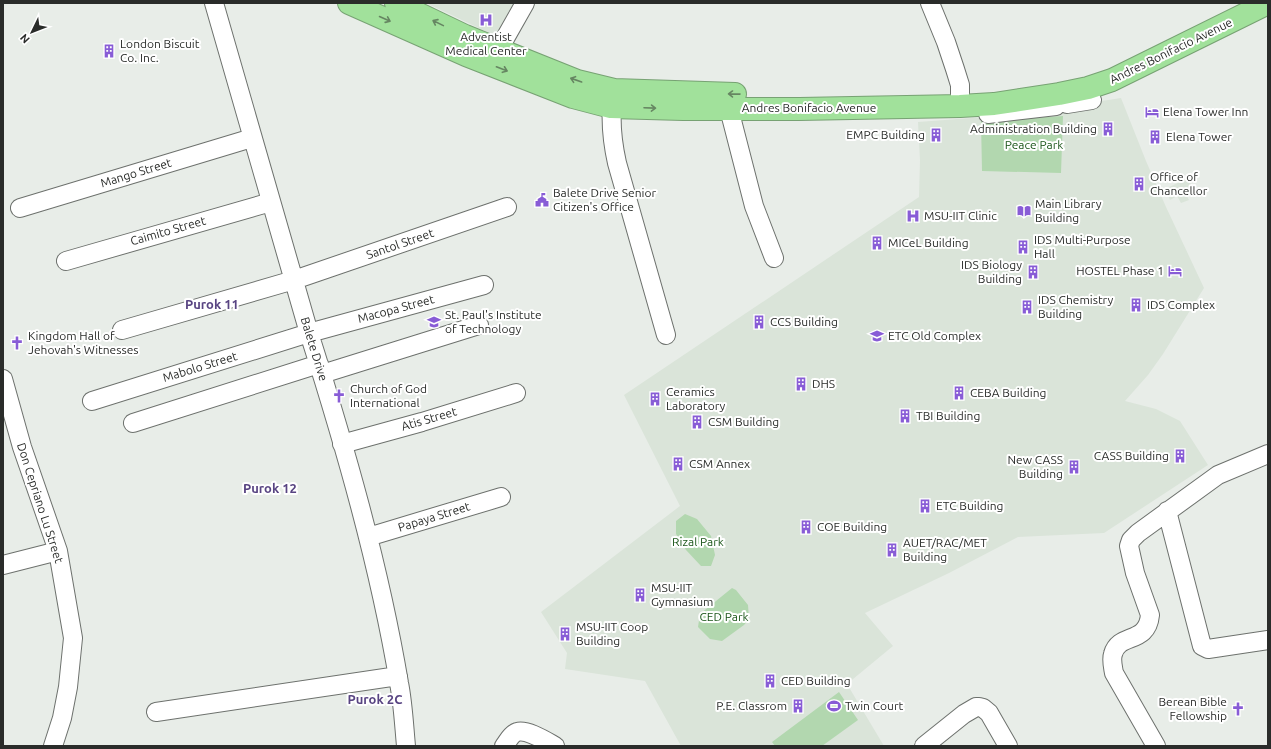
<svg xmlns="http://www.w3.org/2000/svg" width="1271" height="749" viewBox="0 0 1271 749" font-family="Ubuntu,sans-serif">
	<rect width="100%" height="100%" fill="#e8ede8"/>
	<!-- built -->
	<path fill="#dae4d9" d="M 426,3 L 517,3 L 500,38 Z
		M 1121,98 L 1146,161 L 1166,207 L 1204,288 L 1163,354 L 1148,375 L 1125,401 L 1156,409 L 1180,421 L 1208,465 L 1104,533 L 1018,537 L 949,573 L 865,613 L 893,646 L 847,684 L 884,746 L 681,746 L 645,681 L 565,669 L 567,653 L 541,612 L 680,506 L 624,395 L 919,197 L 920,160 L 918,122 L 1011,115 Z
		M 1188,178 L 1193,189 L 1185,193 L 1189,200 L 1181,203 L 1177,196 L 1170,200 L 1165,189 Z"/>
	<!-- green -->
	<path fill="#b2d7af" d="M 1063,116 L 1061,173 L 982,171 L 981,121 Z
		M 685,514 L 697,519 L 711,536 L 715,555 L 711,566 L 701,566 L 686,550 L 676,534 L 676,521 Z
		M 732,588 L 736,590 L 748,605 L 749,619 L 744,625 L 722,641 L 710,639 L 698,627 L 700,614 Z
		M 839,692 L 858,720 L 822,746 L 775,746 L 772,742 Z"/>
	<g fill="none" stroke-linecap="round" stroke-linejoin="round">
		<!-- minor casing -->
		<g stroke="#6d716d" stroke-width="20">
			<path id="minor" d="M 214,3 L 309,333 C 345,447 379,564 399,683 C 403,703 404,725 406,746
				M 930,3 L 946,42 L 955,69 L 960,85 L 960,106
				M 499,49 L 525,3
				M 613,95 C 610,118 612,141 617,163 L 666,335
				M 1067,104 L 1092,100
				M 729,109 L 754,206 L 774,258
				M 988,114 L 1056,106
				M 20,208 L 252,138
				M 66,261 L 271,202
				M 122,330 L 294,280 L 507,207
				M 322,374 L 479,325
				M 3,379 L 22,447 L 58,551 L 73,638 L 68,687 L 62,718 L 53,746
				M 92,401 L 309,333 L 484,285
				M 133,423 L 319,364
				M 342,444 L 422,422 L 516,393
				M 1167,511 L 1202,646 L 1208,649 L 1268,640
				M 368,537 L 501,497
				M 3,565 L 58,551
				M 156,712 L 398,676
				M 504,746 C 508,741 511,734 517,732 C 527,729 546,741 555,746
				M 924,746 L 964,714 L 976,707 L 979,707 L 983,708 L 989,713 L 1008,746
				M 1156,746 L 1114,673 C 1113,667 1111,660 1113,654 C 1119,632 1147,645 1150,615 L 1135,573 L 1129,546 L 1131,540 L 1138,533 L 1218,475 L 1268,454"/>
		</g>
		<!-- highway casing -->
		<g stroke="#77a273" stroke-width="24">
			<path id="highway" d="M 349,3 L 466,55 L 573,97 L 611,107 L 683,109 L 799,109 L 960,106 L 994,104 L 1059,94 L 1088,88 L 1112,80 L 1268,3
				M 396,3 L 465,36 L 577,81 L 614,90 L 735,94"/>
		</g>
		<!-- minor -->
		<use href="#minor" stroke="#fff" stroke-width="18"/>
		<!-- highway -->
		<use href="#highway" stroke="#a1e19b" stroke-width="22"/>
	</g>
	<!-- one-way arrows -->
	<defs><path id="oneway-shaft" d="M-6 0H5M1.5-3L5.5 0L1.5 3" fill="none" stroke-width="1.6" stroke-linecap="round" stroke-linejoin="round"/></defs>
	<g stroke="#668662">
		<use href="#oneway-shaft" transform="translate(385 19) rotate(24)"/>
		<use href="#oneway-shaft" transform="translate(438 23) rotate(-154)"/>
		<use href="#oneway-shaft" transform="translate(502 69) rotate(21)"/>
		<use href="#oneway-shaft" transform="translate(576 80) rotate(-161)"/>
		<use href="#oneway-shaft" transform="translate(734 94) rotate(-179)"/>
		<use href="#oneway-shaft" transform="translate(650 108) rotate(2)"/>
	</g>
	<!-- icons -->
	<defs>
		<g id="hospital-bare" transform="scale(1.08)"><path d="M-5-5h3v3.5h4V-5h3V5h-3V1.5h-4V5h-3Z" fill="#885cd6" stroke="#fff" stroke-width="2.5" paint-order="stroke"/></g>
		<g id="building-bare" transform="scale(1.08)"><path d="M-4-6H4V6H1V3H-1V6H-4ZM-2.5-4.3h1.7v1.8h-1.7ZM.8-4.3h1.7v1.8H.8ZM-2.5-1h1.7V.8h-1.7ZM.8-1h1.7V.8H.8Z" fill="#885cd6" stroke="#fff" stroke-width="2.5" paint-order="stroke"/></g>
		<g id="hotel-bare" transform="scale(1.08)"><path d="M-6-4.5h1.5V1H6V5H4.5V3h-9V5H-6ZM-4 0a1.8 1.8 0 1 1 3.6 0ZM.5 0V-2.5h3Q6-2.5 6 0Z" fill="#885cd6" stroke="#fff" stroke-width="2.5" paint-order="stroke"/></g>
		<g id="civic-bare" transform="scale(1.08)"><path d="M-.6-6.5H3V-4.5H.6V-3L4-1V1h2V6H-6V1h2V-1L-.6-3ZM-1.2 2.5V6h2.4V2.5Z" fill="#885cd6" stroke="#fff" stroke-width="2.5" paint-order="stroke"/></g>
		<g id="library-bare" transform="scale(1.08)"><path d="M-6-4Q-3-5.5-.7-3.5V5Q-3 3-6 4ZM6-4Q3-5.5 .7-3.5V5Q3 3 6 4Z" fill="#885cd6" stroke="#fff" stroke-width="2.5" paint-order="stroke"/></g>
		<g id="university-bare" transform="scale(1.08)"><path d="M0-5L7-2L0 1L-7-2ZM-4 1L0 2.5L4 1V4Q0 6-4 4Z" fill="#885cd6" stroke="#fff" stroke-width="2.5" paint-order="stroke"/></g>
		<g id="church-bare" transform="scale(1.08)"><path d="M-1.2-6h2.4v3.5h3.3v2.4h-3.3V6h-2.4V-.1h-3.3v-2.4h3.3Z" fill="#885cd6" stroke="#fff" stroke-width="2.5" paint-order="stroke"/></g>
		<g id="stadium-bare" transform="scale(1.08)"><path d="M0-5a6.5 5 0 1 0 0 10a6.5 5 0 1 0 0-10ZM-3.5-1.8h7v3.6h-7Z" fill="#885cd6" stroke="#fff" stroke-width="2.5" paint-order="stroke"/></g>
	</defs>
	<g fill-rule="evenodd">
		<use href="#hospital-bare" x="486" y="20"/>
		<use href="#building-bare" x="109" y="51"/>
		<use href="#hotel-bare" x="1152" y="112"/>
		<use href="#building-bare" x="1108" y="129"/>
		<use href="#building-bare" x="936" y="135"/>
		<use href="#building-bare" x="1155" y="137"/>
		<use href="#building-bare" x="1139" y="184"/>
		<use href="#civic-bare" x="542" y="200"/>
		<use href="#library-bare" x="1024" y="211"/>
		<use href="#hospital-bare" x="913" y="216"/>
		<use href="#building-bare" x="877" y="243"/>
		<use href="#building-bare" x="1023" y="247"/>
		<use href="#hotel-bare" x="1175" y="271"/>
		<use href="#building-bare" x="1033" y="272"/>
		<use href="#building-bare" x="1136" y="305"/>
		<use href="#building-bare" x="1027" y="307"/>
		<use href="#university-bare" x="434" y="322"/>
		<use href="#building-bare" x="759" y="322"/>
		<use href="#university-bare" x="877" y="336"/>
		<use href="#church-bare" x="17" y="343"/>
		<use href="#building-bare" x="801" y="384"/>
		<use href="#building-bare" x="959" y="393"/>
		<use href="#church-bare" x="339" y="396"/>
		<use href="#building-bare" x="655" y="399"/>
		<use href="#building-bare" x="905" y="416"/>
		<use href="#building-bare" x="697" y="422"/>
		<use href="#building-bare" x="1180" y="456"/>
		<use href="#building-bare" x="678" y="464"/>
		<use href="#building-bare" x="1074" y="467"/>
		<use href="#building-bare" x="925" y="506"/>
		<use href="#building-bare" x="806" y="527"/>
		<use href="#building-bare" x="892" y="550"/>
		<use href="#building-bare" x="640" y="595"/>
		<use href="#building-bare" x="565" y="634"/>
		<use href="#building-bare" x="770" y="681"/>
		<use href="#building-bare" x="798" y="706"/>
		<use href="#stadium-bare" x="834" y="706"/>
		<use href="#church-bare" x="1238" y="709"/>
	</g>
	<g text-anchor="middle" stroke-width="4" stroke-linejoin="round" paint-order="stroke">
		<!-- poi labels -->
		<g font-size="12" fill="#2a2c2a" stroke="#fff" text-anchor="start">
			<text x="486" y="41" text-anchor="middle">Adventist<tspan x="486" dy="14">Medical Center</tspan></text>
			<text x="120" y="48">London Biscuit<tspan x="120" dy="14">Co. Inc.</tspan></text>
			<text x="1163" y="116">Elena Tower Inn</text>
			<text x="1097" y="133" text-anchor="end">Administration Building</text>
			<text x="925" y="139" text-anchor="end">EMPC Building</text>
			<text x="1166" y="141">Elena Tower</text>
			<text x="1150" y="181">Office of<tspan x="1150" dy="14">Chancellor</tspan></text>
			<text x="553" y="197">Balete Drive Senior<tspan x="553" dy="14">Citizen's Office</tspan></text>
			<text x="1035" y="208">Main Library<tspan x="1035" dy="14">Building</tspan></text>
			<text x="924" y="220">MSU-IIT Clinic</text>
			<text x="1034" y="244">IDS Multi-Purpose<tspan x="1034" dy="14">Hall</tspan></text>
			<text x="888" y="247">MICeL Building</text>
			<text x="1022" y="269" text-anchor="end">IDS Biology<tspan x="1022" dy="14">Building</tspan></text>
			<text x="1164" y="275" text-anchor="end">HOSTEL Phase 1</text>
			<text x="1038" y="304">IDS Chemistry<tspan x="1038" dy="14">Building</tspan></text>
			<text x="1147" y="309">IDS Complex</text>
			<text x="445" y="319">St. Paul's Institute<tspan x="445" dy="14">of Technology</tspan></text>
			<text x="770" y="326">CCS Building</text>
			<text x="28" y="340">Kingdom Hall of<tspan x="28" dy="14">Jehovah's Witnesses</tspan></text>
			<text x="888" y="340">ETC Old Complex</text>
			<text x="812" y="388">DHS</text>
			<text x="350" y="393">Church of God<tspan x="350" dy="14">International</tspan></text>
			<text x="666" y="396">Ceramics<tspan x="666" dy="14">Laboratory</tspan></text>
			<text x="970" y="397">CEBA Building</text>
			<text x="916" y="420">TBI Building</text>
			<text x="708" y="426">CSM Building</text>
			<text x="1169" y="460" text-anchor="end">CASS Building</text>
			<text x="1063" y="464" text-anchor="end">New CASS<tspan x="1063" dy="14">Building</tspan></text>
			<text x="689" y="468">CSM Annex</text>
			<text x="936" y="510">ETC Building</text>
			<text x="817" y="531">COE Building</text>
			<text x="903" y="547">AUET/RAC/MET<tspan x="903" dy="14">Building</tspan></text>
			<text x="651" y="592">MSU-IIT<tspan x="651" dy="14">Gymnasium</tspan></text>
			<text x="576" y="631">MSU-IIT Coop<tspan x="576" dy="14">Building</tspan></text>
			<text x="781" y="685">CED Building</text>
			<text x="1227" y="706" text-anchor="end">Berean Bible<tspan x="1227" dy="14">Fellowship</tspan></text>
			<text x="787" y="710" text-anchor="end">P.E. Classrom</text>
			<text x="845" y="710">Twin Court</text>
		</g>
		<!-- street labels -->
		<g font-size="12" fill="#2a2c2a" stroke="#fff">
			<text transform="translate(1171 51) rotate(-26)" y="4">Andres Bonifacio Avenue</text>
			<text x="809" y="112">Andres Bonifacio Avenue</text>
			<text transform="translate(136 173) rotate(-17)" y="4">Mango Street</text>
			<text transform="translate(168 231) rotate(-16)" y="4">Caimito Street</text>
			<text transform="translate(400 244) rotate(-19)" y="4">Santol Street</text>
			<text transform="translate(396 309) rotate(-15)" y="4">Macopa Street</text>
			<text transform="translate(314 349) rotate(73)" y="4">Balete Drive</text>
			<text transform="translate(200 367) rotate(-17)" y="4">Mabolo Street</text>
			<text transform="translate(429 419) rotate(-16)" y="4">Atis Street</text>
			<text transform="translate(40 503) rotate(72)" y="4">Don Cepriano Lu Street</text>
			<text transform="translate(434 517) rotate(-17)" y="4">Papaya Street</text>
		</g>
		<!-- park labels -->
		<g font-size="12" fill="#1b5619" stroke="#fff">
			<text x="1034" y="149">Peace Park</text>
			<text x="698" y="546">Rizal Park</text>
			<text x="724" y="621">CED Park</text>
		</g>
		<!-- neighbourhood labels -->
		<g font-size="13" font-weight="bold" fill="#584482" stroke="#fff">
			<text x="212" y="309">Purok 11</text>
			<text x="270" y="493">Purok 12</text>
			<text x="375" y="704">Purok 2C</text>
		</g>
	</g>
	<!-- border -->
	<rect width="1271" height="749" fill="none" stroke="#2a2c2a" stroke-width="8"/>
	<!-- north arrow -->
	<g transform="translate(32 32) rotate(227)" stroke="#ffffff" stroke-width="3" paint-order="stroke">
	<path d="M0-3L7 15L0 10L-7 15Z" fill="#2a2c2a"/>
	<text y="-6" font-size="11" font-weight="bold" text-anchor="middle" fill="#2a2c2a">N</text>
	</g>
</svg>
